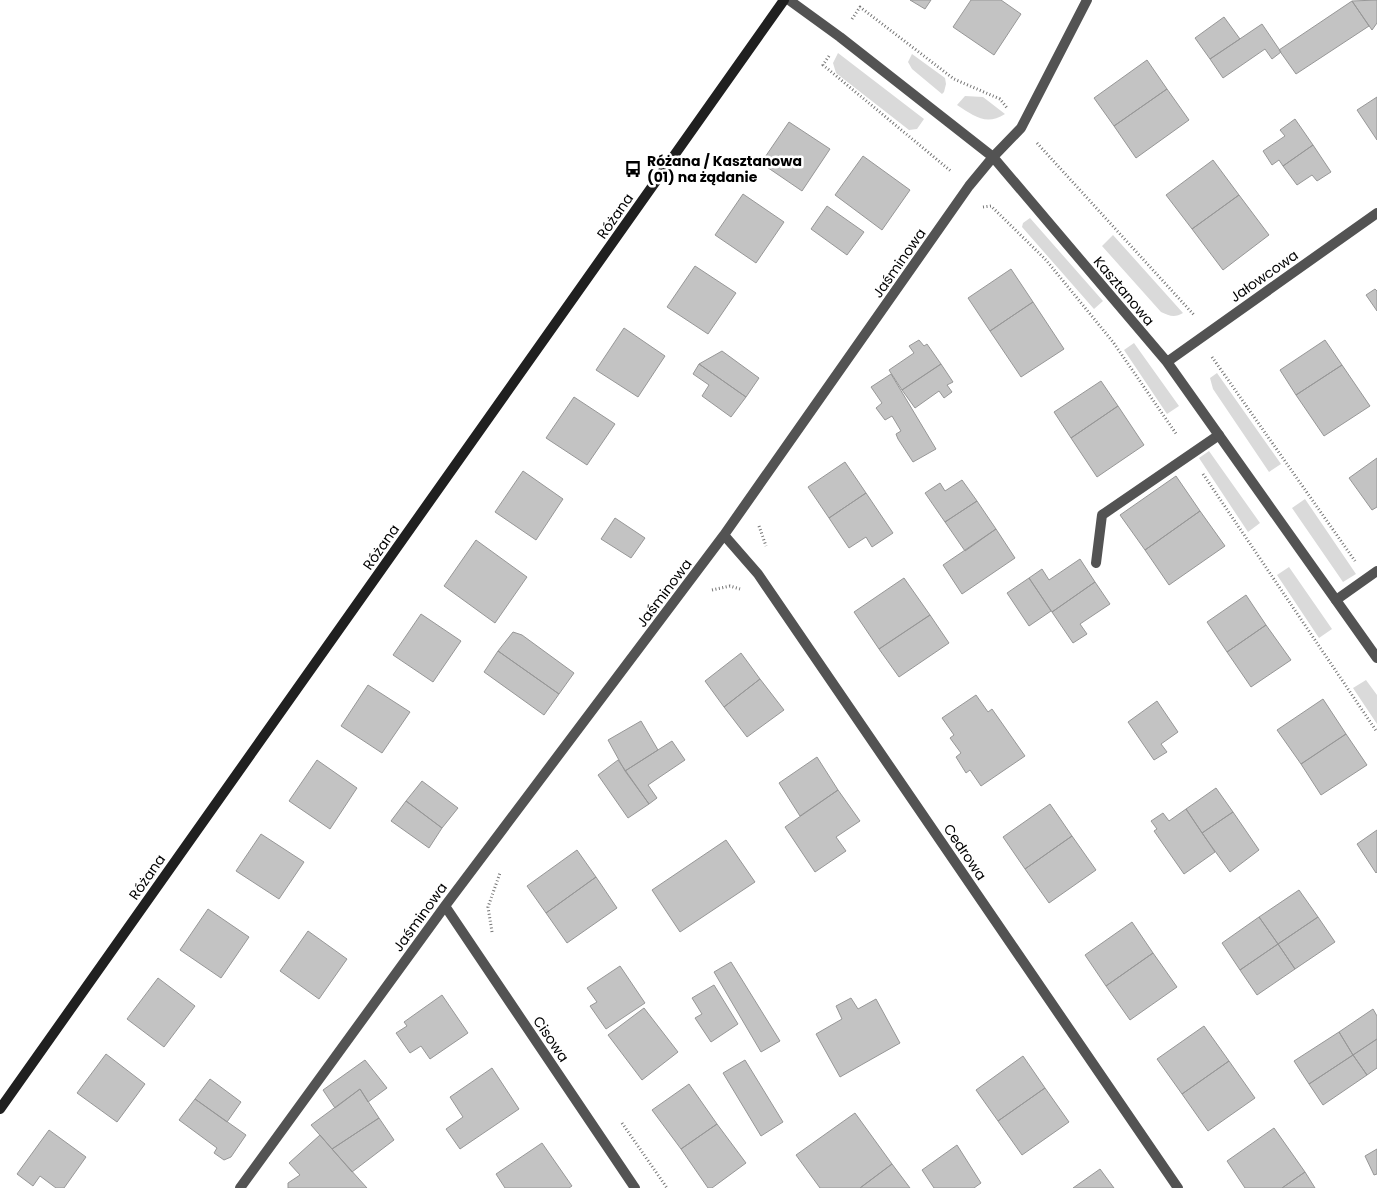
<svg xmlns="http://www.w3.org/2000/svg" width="1377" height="1188" viewBox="0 0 1377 1188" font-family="Poppins,sans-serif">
	<rect width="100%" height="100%" fill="#fff"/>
	<!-- green -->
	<path fill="#dadada" d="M 838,53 L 924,119 L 917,129 L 909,130 L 836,73 L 833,63 Z
		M 912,54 L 945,78 L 946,84 L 944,92 L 942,94 L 912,69 L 908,62 Z
		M 965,96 L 983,97 L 1005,114 C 986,126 974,116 957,105 Z
		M 1030,218 L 1103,301 L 1094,309 L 1022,227 L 1023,223 Z
		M 1113,235 L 1183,313 C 1175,318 1169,316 1161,312 L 1102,246 Z
		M 1134,343 L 1179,406 L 1167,414 L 1124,350 Z
		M 1217,373 L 1281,464 L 1269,472 L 1213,389 L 1210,378 Z
		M 1209,451 L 1260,523 L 1248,532 L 1199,458 Z
		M 1305,499 L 1356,574 L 1343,582 L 1292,508 Z
		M 1289,567 L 1332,629 L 1319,638 L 1277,575 Z
		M 1366,680 L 1377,695 L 1377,724 L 1353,688 Z"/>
	<!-- building -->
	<path fill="#c3c3c3" stroke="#979797" d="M 910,0 L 931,0 L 925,9 Z
		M 971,0 L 1001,0 L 1021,14 L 994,55 L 953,27 Z
		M 1377,0 L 1377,23 L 1372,30 L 1352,1 Z
		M 1352,1 L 1369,26 L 1296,74 L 1279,50 Z
		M 1224,17 L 1240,39 L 1210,59 L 1195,38 Z
		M 1262,24 L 1281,52 L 1272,59 L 1265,49 L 1223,78 L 1210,59 Z
		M 1147,60 L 1167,89 L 1114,126 L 1094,98 Z
		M 1167,89 L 1189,120 L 1136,158 L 1114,126 Z
		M 1377,97 L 1377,140 L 1357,110 Z
		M 1295,119 L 1313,145 L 1283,166 L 1279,160 L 1272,165 L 1263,151 L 1285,136 L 1280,130 Z
		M 789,122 L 830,149 L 802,191 L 761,163 Z
		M 1313,145 L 1331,172 L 1317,181 L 1312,175 L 1297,185 L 1283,166 Z
		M 863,156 L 910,190 L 882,230 L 835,195 Z
		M 1213,160 L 1239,195 L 1192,229 L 1166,195 Z
		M 743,194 L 784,222 L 756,263 L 715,235 Z
		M 1239,195 L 1269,235 L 1223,270 L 1192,229 Z
		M 827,206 L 864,232 L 847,255 L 811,229 Z
		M 695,266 L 736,293 L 708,334 L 667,307 Z
		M 1011,269 L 1033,302 L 990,331 L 968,298 Z
		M 1375,289 L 1377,291 L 1377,311 L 1366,295 Z
		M 1033,302 L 1064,349 L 1021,377 L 990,331 Z
		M 624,328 L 665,356 L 638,397 L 596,370 Z
		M 919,340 L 924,346 L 927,344 L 941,364 L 902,390 L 889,370 L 914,353 L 909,346 Z
		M 1325,340 L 1342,365 L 1296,395 L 1280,370 Z
		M 722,351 L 759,378 L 746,397 L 699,364 Z
		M 699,364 L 746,397 L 731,417 L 702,396 L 709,385 L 693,374 Z
		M 941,364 L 953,382 L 947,385 L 952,392 L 944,398 L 939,391 L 915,408 L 902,390 Z
		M 1342,365 L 1370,406 L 1324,436 L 1296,395 Z
		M 891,374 L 936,449 L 913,462 L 898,439 L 896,434 L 901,431 L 892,416 L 885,420 L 876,408 L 882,403 L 871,387 Z
		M 1101,381 L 1118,406 L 1071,438 L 1054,412 Z
		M 574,397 L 615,424 L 587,465 L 546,438 Z
		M 1118,406 L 1144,445 L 1097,477 L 1071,438 Z
		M 1377,458 L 1377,507 L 1372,510 L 1349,478 Z
		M 845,462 L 866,493 L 829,518 L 808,487 Z
		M 523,471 L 563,499 L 536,540 L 495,512 Z
		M 1176,476 L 1200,511 L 1145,550 L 1120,515 Z
		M 962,480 L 977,501 L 945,522 L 925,493 L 940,483 L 945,491 Z
		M 866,493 L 893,533 L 872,547 L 866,537 L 849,548 L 829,518 Z
		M 977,501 L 996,529 L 965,551 L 945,522 Z
		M 1200,511 L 1225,546 L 1169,585 L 1145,550 Z
		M 615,518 L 645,538 L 631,558 L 601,539 Z
		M 996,529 L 1015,558 L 962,594 L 943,565 Z
		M 476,540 L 527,577 L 495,623 L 444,586 Z
		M 1080,559 L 1095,582 L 1052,612 L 1029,578 L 1042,569 L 1049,580 Z
		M 904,578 L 930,615 L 879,649 L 854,612 Z
		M 1029,578 L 1051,611 L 1029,626 L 1007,593 Z
		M 1095,582 L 1110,604 L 1080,624 L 1087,634 L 1073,643 L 1052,612 Z
		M 1246,595 L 1266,625 L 1227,652 L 1207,622 Z
		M 421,614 L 461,641 L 433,682 L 393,655 Z
		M 930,615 L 949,643 L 899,677 L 879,649 Z
		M 1266,625 L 1291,660 L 1251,687 L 1227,652 Z
		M 513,632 L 522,635 L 574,673 L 559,694 L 498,651 Z
		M 498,651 L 559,694 L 544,715 L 484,672 Z
		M 741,653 L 760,679 L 724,707 L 705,681 Z
		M 760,679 L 784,710 L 747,737 L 724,707 Z
		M 368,685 L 410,712 L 382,753 L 341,726 Z
		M 976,695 L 988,712 L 992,709 L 1025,756 L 981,786 L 970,770 L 966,773 L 956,757 L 961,753 L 950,738 L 954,735 L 942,718 Z
		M 1323,699 L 1346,734 L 1301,764 L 1277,730 Z
		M 1157,701 L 1178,732 L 1161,744 L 1167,752 L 1154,760 L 1128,722 Z
		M 641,721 L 658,750 L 625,771 L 608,740 Z
		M 1346,734 L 1367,765 L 1321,795 L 1301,764 Z
		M 672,741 L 685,760 L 648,785 L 657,798 L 649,804 L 625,771 Z
		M 817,757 L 838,790 L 800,816 L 779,783 Z
		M 317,760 L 357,788 L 330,829 L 289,801 Z
		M 618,760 L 649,804 L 628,818 L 598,775 Z
		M 422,781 L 458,808 L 442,828 L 406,801 Z
		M 1216,788 L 1233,812 L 1202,833 L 1186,809 Z
		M 838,790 L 860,821 L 836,837 L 846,851 L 815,872 L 785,827 Z
		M 406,801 L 442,828 L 429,848 L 391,821 Z
		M 1050,804 L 1072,836 L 1025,869 L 1003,837 Z
		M 1186,809 L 1215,852 L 1184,874 L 1154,831 L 1157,829 L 1151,821 L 1163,813 L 1169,821 Z
		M 1233,812 L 1259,850 L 1230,872 L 1202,833 Z
		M 1377,830 L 1377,872 L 1376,873 L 1357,844 Z
		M 261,834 L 304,862 L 279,899 L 236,871 Z
		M 1072,836 L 1096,870 L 1049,903 L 1025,869 Z
		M 726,840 L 755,882 L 680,932 L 652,890 Z
		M 577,850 L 596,877 L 546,913 L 527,886 Z
		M 596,877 L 617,908 L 567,943 L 546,913 Z
		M 1299,890 L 1318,917 L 1278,944 L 1259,917 Z
		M 208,909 L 249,937 L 221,978 L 180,950 Z
		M 1259,917 L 1278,944 L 1240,970 L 1222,943 Z
		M 1318,917 L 1335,942 L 1295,969 L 1278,944 Z
		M 1132,922 L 1153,953 L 1106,986 L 1085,955 Z
		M 308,931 L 347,959 L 319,999 L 280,971 Z
		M 1278,944 L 1295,969 L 1257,995 L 1240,970 Z
		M 1153,953 L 1177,987 L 1130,1020 L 1106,986 Z
		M 731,962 L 780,1041 L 761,1052 L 714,972 Z
		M 620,966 L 645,1003 L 606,1029 L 590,1006 L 597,1002 L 587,988 Z
		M 158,978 L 195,1006 L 164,1047 L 127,1019 Z
		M 714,985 L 738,1024 L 711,1042 L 695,1018 L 702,1014 L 692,998 Z
		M 442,995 L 468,1033 L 430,1059 L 421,1046 L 410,1053 L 396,1033 L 407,1026 L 404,1022 Z
		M 851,998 L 858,1009 L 876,999 L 900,1043 L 840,1077 L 816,1034 L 842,1019 L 836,1006 Z
		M 644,1008 L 678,1052 L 642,1080 L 608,1035 Z
		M 1373,1009 L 1377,1016 L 1377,1039 L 1353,1055 L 1339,1032 Z
		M 1204,1026 L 1229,1061 L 1182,1094 L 1157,1059 Z
		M 1339,1032 L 1353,1055 L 1309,1084 L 1294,1061 Z
		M 1377,1039 L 1377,1068 L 1367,1075 L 1353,1055 Z
		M 106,1054 L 145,1084 L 117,1122 L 77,1093 Z
		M 1353,1055 L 1367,1075 L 1323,1105 L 1309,1084 Z
		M 1023,1056 L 1045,1088 L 998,1121 L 976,1090 Z
		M 365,1060 L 387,1088 L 368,1102 L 360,1089 L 335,1108 L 323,1090 Z
		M 745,1060 L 783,1122 L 761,1136 L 723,1073 Z
		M 1229,1061 L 1255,1098 L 1208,1131 L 1182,1094 Z
		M 492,1068 L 519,1109 L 460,1149 L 446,1129 L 463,1117 L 450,1097 Z
		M 210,1079 L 241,1102 L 227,1122 L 195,1099 Z
		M 689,1084 L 717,1124 L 681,1149 L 652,1110 Z
		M 1045,1088 L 1069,1122 L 1022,1155 L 998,1121 Z
		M 360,1089 L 379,1118 L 332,1149 L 311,1125 Z
		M 195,1099 L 246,1135 L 231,1157 L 224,1160 L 214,1153 L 217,1148 L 179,1120 Z
		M 855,1113 L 892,1164 L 860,1188 L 820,1188 L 796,1155 Z
		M 379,1118 L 394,1140 L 352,1172 L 332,1149 Z
		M 717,1124 L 746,1163 L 712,1188 L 708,1188 L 681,1149 Z
		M 1274,1128 L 1305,1172 L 1282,1188 L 1245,1188 L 1227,1161 Z
		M 49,1130 L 86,1157 L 64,1188 L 56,1188 L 40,1176 L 33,1186 L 17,1174 Z
		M 320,1135 L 332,1149 L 367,1188 L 288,1188 L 288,1183 L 300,1175 L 289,1163 Z
		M 542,1143 L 572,1186 L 569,1188 L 505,1188 L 496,1174 Z
		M 957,1145 L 981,1183 L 974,1188 L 934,1188 L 922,1170 Z
		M 1377,1149 L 1377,1174 L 1374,1175 L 1365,1156 Z
		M 892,1164 L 910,1188 L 860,1188 Z
		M 1100,1169 L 1114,1188 L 1073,1188 Z
		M 1305,1172 L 1315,1188 L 1282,1188 Z"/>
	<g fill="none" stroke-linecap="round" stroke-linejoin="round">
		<!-- path -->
		<path stroke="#757575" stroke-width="3" stroke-dasharray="1 2.5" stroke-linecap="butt" d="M 852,19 L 860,7 L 954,79 L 1000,99 L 1007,108
			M 829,56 L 823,65 L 952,172
			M 1037,143 L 1194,315
			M 983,207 L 991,206 L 1046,260 L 1113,342 L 1177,435
			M 1212,357 L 1355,561
			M 1203,474 L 1377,732
			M 759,526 L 766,546
			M 712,590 L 730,586 L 740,589
			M 492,932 L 488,907 L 500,873
			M 622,1123 L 667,1188"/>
		<!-- lane -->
		<path stroke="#535353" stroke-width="10" d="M 1096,563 L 1102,515 L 1219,435
			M 1336,600 L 1377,571"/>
		<!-- street -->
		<path stroke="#535353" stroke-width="10" d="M 789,0 L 840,37 L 993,157 L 1167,362 L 1377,658
			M 1167,362 L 1377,213
			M 724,535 L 758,574 L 1178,1188
			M 445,906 L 635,1188
			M 240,1188 L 445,906 L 724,535 L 969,186 L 993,157 L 1021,128 L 1087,0"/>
		<!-- secondary -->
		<path stroke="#202020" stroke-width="10" d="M 0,1109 L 784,0"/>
	</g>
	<!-- icons -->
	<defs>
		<g id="bus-bare" transform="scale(1.35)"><path d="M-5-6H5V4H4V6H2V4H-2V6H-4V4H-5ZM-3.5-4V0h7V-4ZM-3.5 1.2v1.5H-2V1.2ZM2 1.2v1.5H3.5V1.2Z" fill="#000" stroke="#fff" stroke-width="2.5" paint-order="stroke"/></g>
	</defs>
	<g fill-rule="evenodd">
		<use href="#bus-bare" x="633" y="169"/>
	</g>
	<g text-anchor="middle" stroke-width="5" stroke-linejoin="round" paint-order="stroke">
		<!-- poi labels -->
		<g font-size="14" font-weight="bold" fill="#000" stroke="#fff" text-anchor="start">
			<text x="647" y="166">Różana / Kasztanowa<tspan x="647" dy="16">(01) na żądanie</tspan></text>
		</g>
		<!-- street labels -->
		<g font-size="14" fill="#000" stroke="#fff">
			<text transform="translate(615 216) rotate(-55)" y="5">Różana</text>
			<text transform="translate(899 263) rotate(-55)" y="5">Jaśminowa</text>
			<text transform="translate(1264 276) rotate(-35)" y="5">Jałowcowa</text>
			<text transform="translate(1124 291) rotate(50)" y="5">Kasztanowa</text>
			<text transform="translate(381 547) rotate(-55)" y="5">Różana</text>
			<text transform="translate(664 593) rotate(-53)" y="5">Jaśminowa</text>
			<text transform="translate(965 852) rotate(56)" y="5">Cedrowa</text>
			<text transform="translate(147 877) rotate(-55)" y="5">Różana</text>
			<text transform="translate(420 917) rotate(-54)" y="5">Jaśminowa</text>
			<text transform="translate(551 1039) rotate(56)" y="5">Cisowa</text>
		</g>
	</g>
</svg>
